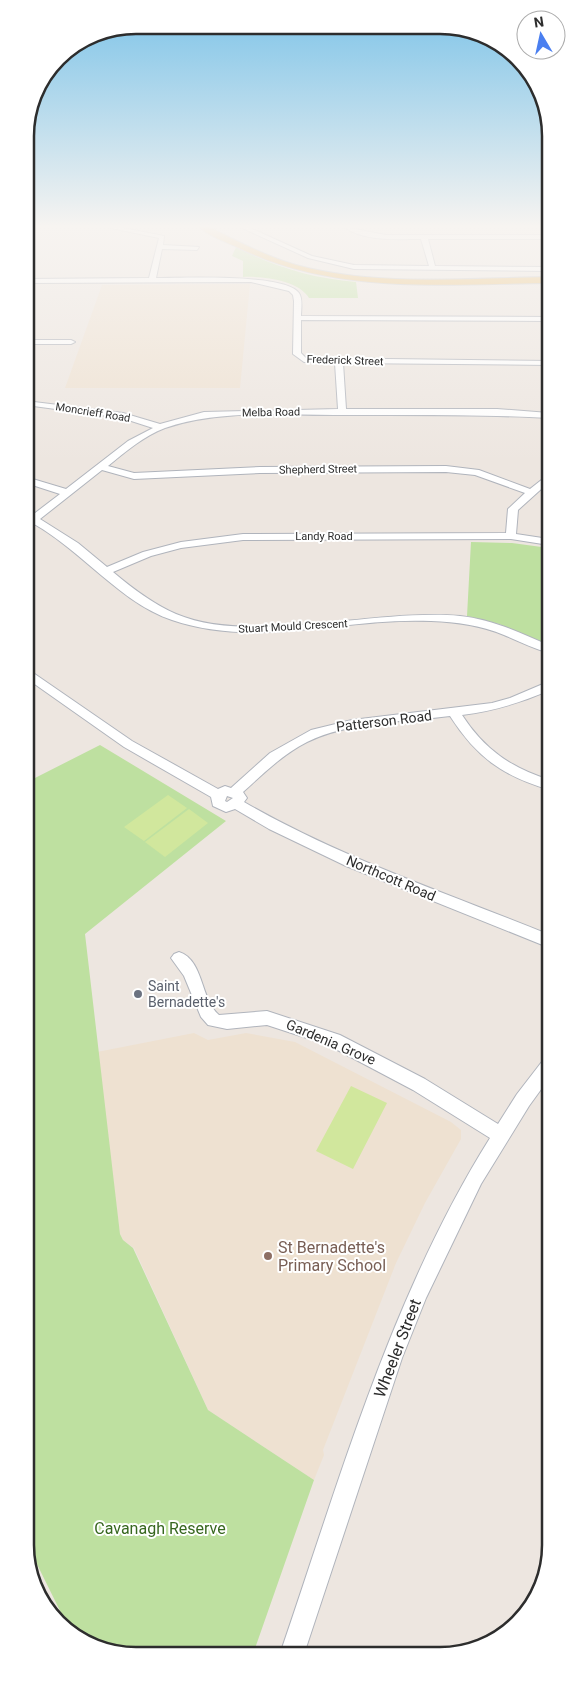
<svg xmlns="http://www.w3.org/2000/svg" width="576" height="1681" viewBox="0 0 576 1681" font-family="Roboto,sans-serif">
	<rect width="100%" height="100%" fill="#ede6e0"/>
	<!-- education -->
	<path fill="#eee1d1" d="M 250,284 L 240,388 L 65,388 L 102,285 Z
		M 194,1033 L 208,1040 L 246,1033 L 295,1042 L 451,1122 L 461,1130 L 461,1139 L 425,1203 L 396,1263 L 323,1450 L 324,1455 L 314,1480 L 208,1410 L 134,1248 L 123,1240 L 120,1234 L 97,1052 Z"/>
	<!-- green -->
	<path fill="#bee0a0" d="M 236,247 C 275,267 312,278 356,282 L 358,298 L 309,298 C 299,280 261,276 243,277 L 243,261 L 232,256 Z
		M 471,542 L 512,543 L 549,548 L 550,646 L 499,624 L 467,616 Z
		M 100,745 L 226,821 L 85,934 L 120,1234 L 123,1240 L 133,1248 L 208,1410 L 314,1480 L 253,1654 L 114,1654 L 70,1631 L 27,1544 L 26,773 L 35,778 Z"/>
	<!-- pitch -->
	<path fill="#d1e79d" d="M 168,795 L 187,808 L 144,841 L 124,827 Z
		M 189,809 L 208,823 L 165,857 L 145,842 Z
		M 351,1086 L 387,1103 L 353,1169 L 316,1151 Z"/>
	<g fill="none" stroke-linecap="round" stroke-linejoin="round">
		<!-- minor casing -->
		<g stroke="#b0b4bc" stroke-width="2">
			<path id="minor" d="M 106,227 L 118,227 L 164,236 L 163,245 L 199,247 L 197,250 L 162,249 L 156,278 C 181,278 285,273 299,293 C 303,299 301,309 301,316 L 549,317 L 549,321 L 301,320 L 301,353 L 306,358 L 549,361 L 549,365 L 343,363 L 346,409 L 497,409 L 549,413 L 549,418 C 477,414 406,415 334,415 C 278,415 218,410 165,428 C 144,436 125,452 108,466 L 134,473 L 260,467 L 446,466 L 479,470 L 530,489 L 549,474 L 549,482 L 518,510 L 516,534 L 549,539 L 549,545 L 511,539 L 243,540 L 181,548 L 151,556 L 113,572 C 132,588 153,604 176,614 C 252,646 375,608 460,616 C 491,619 521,633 550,646 L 550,653 C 534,649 519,641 504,635 C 480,625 457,622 431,621 C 343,617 257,649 172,620 C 121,603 82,551 34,524 L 26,528 L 26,520 L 60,494 L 26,483 L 26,477 L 66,489 L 128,441 L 153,428 L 122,418 L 26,405 L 26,401 L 123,413 L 160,424 L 204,412 L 338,409 L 335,363 L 304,362 L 293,354 L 294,301 L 293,295 L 289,291 L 251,282 L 25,283 L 25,279 L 149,278 L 159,238 ZM 102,470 L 134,479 L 260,473 L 446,472 L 475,475 L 525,493 L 508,509 L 506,533 L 243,534 L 181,542 L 143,552 L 107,567 L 78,543 L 40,519 Z
				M 240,227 L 248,227 L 312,256 L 354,265 L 429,266 L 421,239 C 397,239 365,242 344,227 L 386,235 L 549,235 L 549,239 L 428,239 L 435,266 L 549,267 L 549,271 L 354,269 L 308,258 Z
				M 26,340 L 71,340 L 75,342 L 71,344 L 26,344 Z
				M 26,668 L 132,741 L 218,789 L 225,786 L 231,788 L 270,753 L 311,730 L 352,720 L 492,703 L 510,698 L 550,681 L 550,690 C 520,703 494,711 462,715 C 484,749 511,768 550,780 L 550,790 C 503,776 477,758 450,716 C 404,722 350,721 307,742 C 283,754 263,774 243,792 L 247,798 L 244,802 C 341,858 447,893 550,935 L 550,948 L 346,866 L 269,829 L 235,809 L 226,812 L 213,806 L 211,797 L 124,747 L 26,678 ZM 227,796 L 233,798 L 227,802 L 225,801 Z
				M 179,952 C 204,960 200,999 219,1015 L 267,1011 L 340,1035 L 425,1079 L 498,1124 L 517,1094 L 544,1059 L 550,1057 L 550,1077 L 529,1106 L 481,1184 L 426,1298 L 402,1358 L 304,1654 L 280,1654 C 340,1479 391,1296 490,1138 L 413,1090 L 328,1045 L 267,1025 L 227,1029 L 208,1025 L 201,1017 L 184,976 L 171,958 L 174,954 Z"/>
		</g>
		<!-- major casing -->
		<g stroke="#c4c4c4" stroke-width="2">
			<path id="major" d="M 199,227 L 209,227 C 237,241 265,256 296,265 C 377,287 465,278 549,277 L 549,283 C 445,284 336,295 239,248 C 226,242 209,236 199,227 Z"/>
		</g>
		<!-- minor -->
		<use href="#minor" fill="#fff" fill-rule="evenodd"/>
		<!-- major -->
		<use href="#major" fill="#eabb69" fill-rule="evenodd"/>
	</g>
	<!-- sky -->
	<linearGradient id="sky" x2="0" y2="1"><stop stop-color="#7cc3e8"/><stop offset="0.49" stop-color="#f7f4f1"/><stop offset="1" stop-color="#f7f4f1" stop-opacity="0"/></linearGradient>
	<rect width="576" height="462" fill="url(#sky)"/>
	<!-- markers -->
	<circle fill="#6b7280" stroke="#fff" stroke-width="2" cx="138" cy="994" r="5"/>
	<circle fill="#8d6e63" stroke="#fff" stroke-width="2" cx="268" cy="1256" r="5"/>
	<g text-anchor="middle" stroke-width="4" stroke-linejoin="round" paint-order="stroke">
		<!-- far-street labels -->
		<g font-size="11" fill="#2d2d2d" stroke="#fff">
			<text transform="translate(345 360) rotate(2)" y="4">Frederick Street</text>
			<text transform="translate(93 412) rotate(9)" y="4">Moncrieff Road</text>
			<text transform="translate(271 412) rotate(-1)" y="4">Melba Road</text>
			<text transform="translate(318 469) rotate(-1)" y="4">Shepherd Street</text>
			<text x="324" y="540">Landy Road</text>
			<text transform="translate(293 626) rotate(-3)" y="4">Stuart Mould Crescent</text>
		</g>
		<!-- street labels -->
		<g font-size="14" fill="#2d2d2d" stroke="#fff">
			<text transform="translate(384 721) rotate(-7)" y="5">Patterson Road</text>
			<text transform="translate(391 878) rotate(23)" y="5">Northcott Road</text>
			<text transform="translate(331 1042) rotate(23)" y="5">Gardenia Grove</text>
		</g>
		<!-- worship labels -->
		<g font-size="14" fill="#5b616d" stroke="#fff" text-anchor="start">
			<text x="148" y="991">Saint<tspan x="148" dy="16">Bernadette's</tspan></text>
		</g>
		<!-- near-education labels -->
		<g font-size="16" fill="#785e54" stroke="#fff" text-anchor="start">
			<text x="278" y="1253">St Bernadette's<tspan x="278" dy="18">Primary School</tspan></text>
		</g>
		<!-- near-street labels -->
		<g font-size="16" fill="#2d2d2d" stroke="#fff">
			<text transform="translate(397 1348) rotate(-69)" y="6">Wheeler Street</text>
		</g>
		<!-- near-park labels -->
		<g font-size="16" fill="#37671f" stroke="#fff">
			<text x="160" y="1534">Cavanagh Reserve</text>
		</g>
	</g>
	<!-- crop -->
	<path d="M0 0H576V1681H0ZM136 34H440A102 102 0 0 1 542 136V1545A102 102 0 0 1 440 1647H136A102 102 0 0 1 34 1545V136A102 102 0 0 1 136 34Z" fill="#fff" fill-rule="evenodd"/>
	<path fill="none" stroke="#2d2d2d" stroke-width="2.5" d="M136 34H440A102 102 0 0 1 542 136V1545A102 102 0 0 1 440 1647H136A102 102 0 0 1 34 1545V136A102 102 0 0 1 136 34Z"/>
	<!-- north arrow -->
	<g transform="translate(541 35) rotate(351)"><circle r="24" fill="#ffffff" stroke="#ababab"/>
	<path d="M0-4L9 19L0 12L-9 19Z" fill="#4a7ff0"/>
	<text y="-8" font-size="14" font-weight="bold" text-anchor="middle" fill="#2d2d2d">N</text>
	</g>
</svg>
